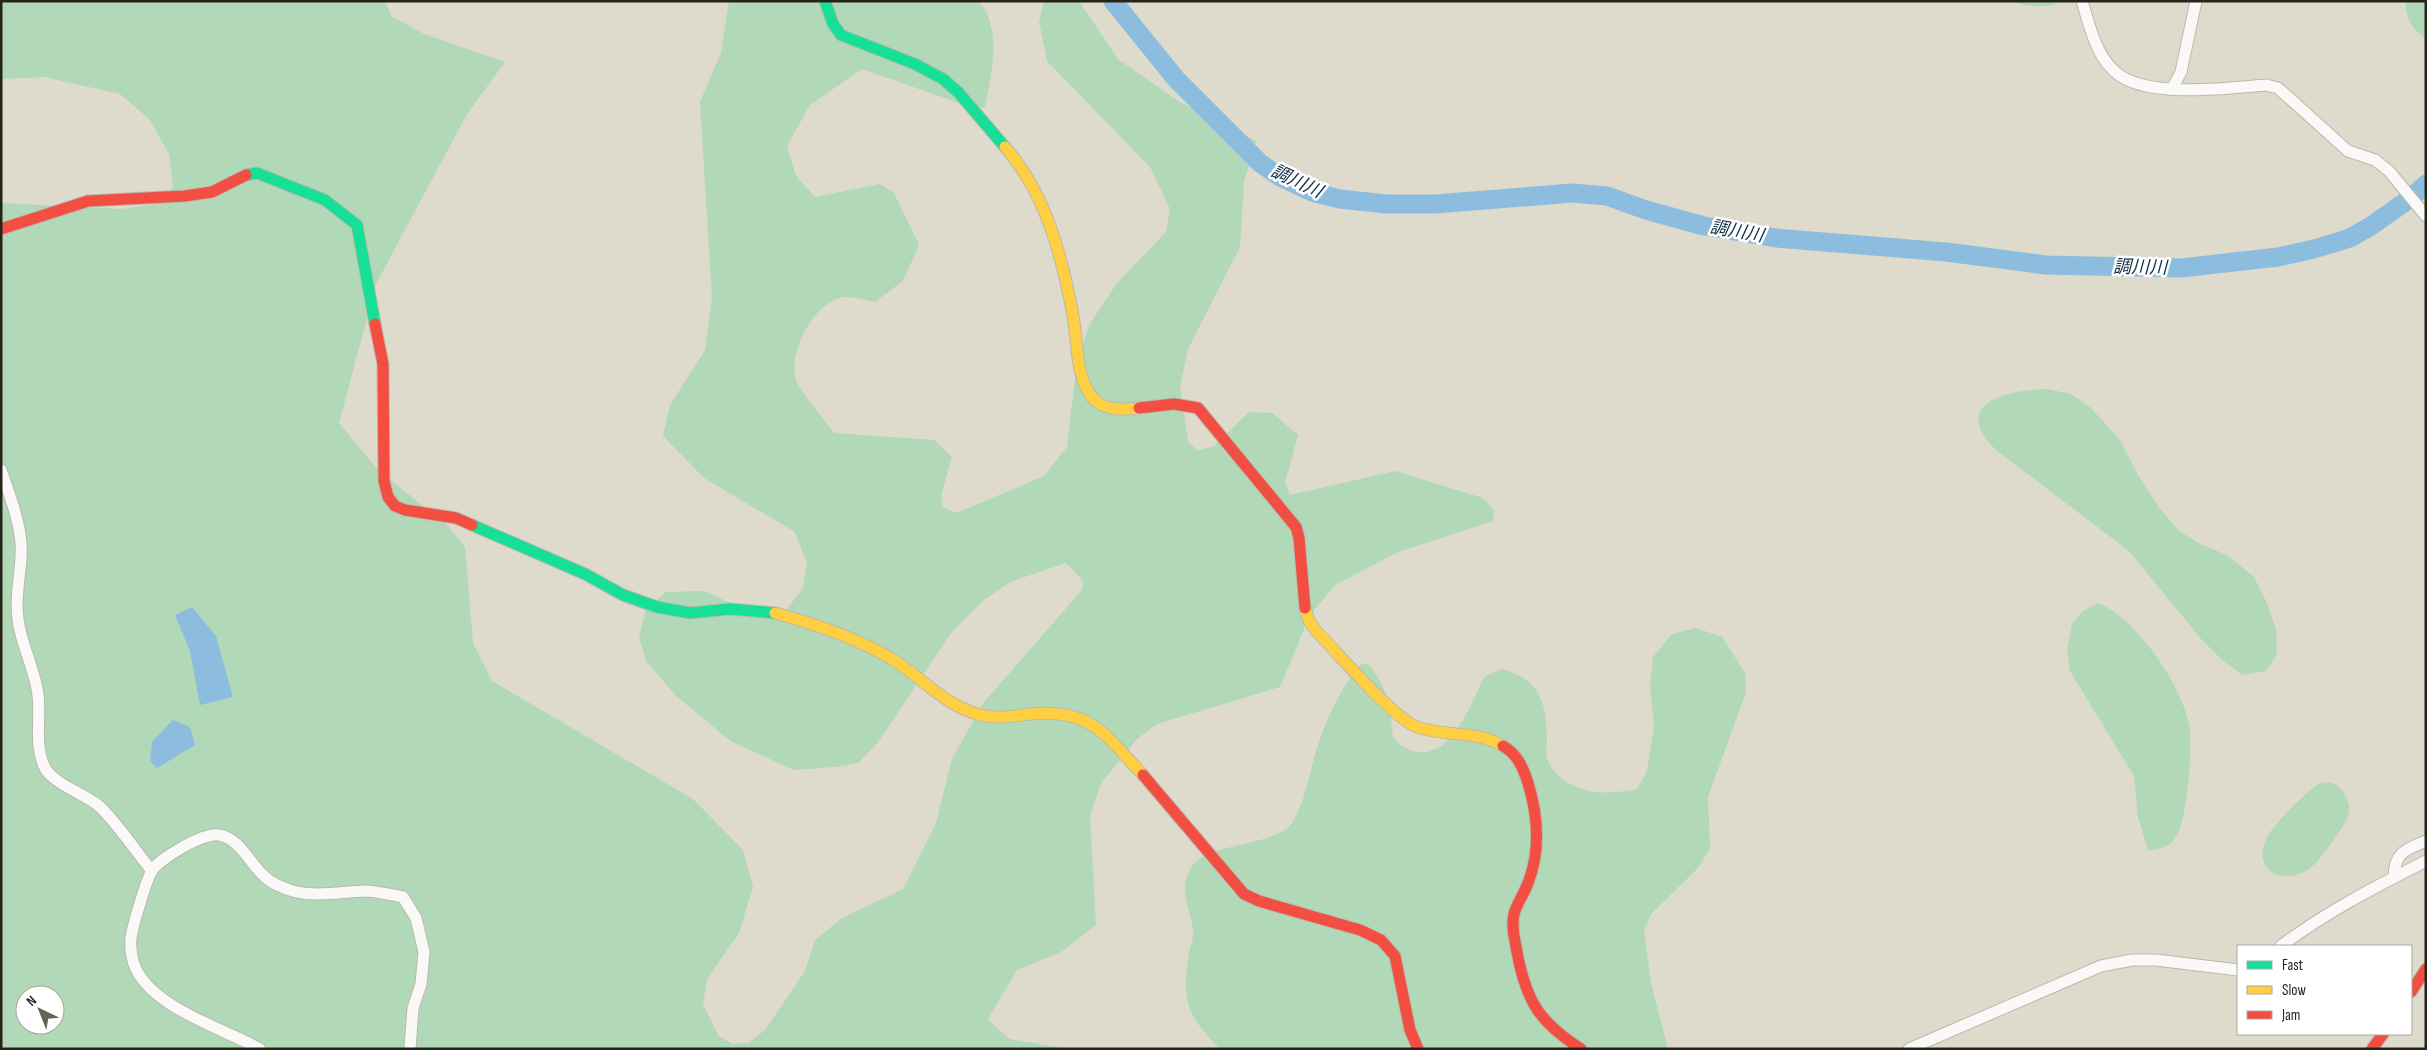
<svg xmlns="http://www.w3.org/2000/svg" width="2427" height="1050" viewBox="0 0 2427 1050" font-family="'Sofia Sans Condensed','Noto Sans JP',sans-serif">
	<rect width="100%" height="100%" fill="#dedacc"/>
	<!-- green -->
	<path fill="#b1d9b7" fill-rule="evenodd" d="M 1,1 L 385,1 L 391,16 L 424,34 L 505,62 L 467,114 L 376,284 L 339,423 L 378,470 L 447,525 L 465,547 L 473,643 L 492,681 L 693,799 L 743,850 L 753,887 L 739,933 L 707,979 L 703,1004 L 718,1035 L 732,1044 L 748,1043 L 765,1030 L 805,971 L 815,940 L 842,918 L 903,889 L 936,823 L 952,759 L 984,702 L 1082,590 L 1083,581 L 1066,563 L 1010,582 L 984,600 L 951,633 L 878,742 L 858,763 L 835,767 L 794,770 L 732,742 L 676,696 L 646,661 L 639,637 L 646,609 L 666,592 L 704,591 L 756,615 L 784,613 L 803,588 L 807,563 L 795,532 L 704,478 L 663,436 L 670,405 L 705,350 L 712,298 L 700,102 L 721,53 L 729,1 L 979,1 C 1003,30 991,74 985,107 L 976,109 L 862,69 L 810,105 L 787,146 L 796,176 L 815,197 L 880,184 L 894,193 L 919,245 L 903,281 L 875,302 C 866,300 854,297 844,297 C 815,300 787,353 796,380 C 799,390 826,422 834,433 L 934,440 L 952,457 L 941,496 L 943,507 L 957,513 L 1044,476 L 1067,447 L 1076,370 L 1089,325 L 1117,283 L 1166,232 L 1170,209 L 1150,167 L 1047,61 L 1039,22 L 1044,1 L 1079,1 L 1118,59 L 1178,101 L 1256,141 L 1244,182 L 1240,247 L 1188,349 L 1180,387 L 1188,441 L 1197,451 L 1214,446 L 1249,412 L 1272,413 L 1298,435 L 1285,483 L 1290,495 L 1395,471 L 1483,498 L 1494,510 L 1493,521 L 1398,552 L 1335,585 L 1310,615 L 1280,687 L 1157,724 L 1137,739 L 1101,783 L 1090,816 L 1096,925 L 1061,952 L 1017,970 L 988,1019 L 1009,1039 L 1070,1049 L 1,1049 L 1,203 L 122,209 L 163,203 L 173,186 L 169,154 L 150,120 L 120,94 L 44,77 L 1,79 ZM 25,995 L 55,995 L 55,1025 L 25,1025 Z
		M 2009,1 L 2062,1 C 2046,10 2026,6 2009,1 Z
		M 2406,1 L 2426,1 L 2426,39 C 2413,30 2404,17 2406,1 Z
		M 2047,389 L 2071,394 L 2091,408 L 2120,440 L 2137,473 L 2157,505 L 2179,531 L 2200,544 L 2227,555 L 2254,577 L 2266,601 L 2276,629 L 2277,654 L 2266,671 L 2242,675 L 2222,660 L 2202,640 L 2129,551 L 1996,450 C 1949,403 2007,390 2047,389 Z
		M 2098,603 C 2136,618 2181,684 2189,724 C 2193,744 2188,829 2172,842 C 2166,848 2155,850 2148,850 L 2138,817 L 2134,776 L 2070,671 L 2067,650 L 2072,624 L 2083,611 Z
		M 1696,628 L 1722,637 L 1745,673 L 1746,692 L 1708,797 L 1710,849 L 1697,869 L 1651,914 L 1644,930 L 1651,983 L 1668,1049 L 1220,1049 C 1209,1038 1193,1021 1189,1006 C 1184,990 1186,970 1189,953 C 1190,946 1194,938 1193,931 C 1192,918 1185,901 1185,890 C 1184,881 1190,865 1198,860 C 1221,843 1280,843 1292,823 C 1304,803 1306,788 1312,766 C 1321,731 1337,692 1361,664 L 1368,664 C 1381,678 1389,697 1391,716 C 1392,722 1391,733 1394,738 C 1398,745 1406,749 1413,751 C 1451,762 1472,702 1484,677 L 1502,669 C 1541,680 1546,702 1547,739 C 1547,745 1545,752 1547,758 C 1548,764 1553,770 1557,774 C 1578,795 1609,795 1637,789 L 1647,771 L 1654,726 L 1650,687 L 1653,657 L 1672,634 Z
		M 2319,783 C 2323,783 2327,782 2331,783 C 2342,784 2351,803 2349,813 C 2346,825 2319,862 2309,869 C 2284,886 2252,871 2266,839 C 2272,825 2307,792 2319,783 Z"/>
	<!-- water -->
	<path fill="#8cbdde" d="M 192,607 L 216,636 L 233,697 L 200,705 L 190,651 L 175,615 Z
		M 173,720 L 190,727 L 195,745 L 157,768 L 150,761 L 152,742 Z"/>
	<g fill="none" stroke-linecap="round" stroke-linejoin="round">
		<!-- river -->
		<path stroke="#8cbdde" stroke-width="19" d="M 1113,1 L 1176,79 L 1260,163 L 1280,177 L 1312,192 L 1340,199 L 1386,204 L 1435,204 L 1572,193 L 1607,196 L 1646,210 L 1704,226 L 1776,238 L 1946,252 L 2046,265 L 2181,268 L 2278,257 L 2314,249 L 2350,238 L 2371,226 L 2412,197 L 2426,184"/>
		<!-- street casing -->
		<g stroke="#bbb8ad" stroke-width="13">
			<path id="street" d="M 2082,1 C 2090,27 2096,58 2119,75 C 2151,98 2228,88 2266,85 L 2278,88 L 2348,151 L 2375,160 L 2389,171 L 2426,216
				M 2172,89 L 2181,72 L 2196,1
				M 1,470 C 9,494 19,518 21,543 C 23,568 14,593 18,619 C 21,645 35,669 38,695 C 41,720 34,743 44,766 C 51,783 85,794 99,806 C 115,820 137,853 152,871
				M 2394,876 C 2395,852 2405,850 2426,841
				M 2281,946 C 2326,912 2375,887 2426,861
				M 260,1049 C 224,1029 157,1009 137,971 C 132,962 130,948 131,938 C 133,924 145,885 151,872 C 158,859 204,832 219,835 C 239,838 250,863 263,875 C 268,880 276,885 282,887 C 307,899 339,892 365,891 C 377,891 390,895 403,897 L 416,918 L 424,952 L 421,984 L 413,1008 L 410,1049
				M 1909,1049 L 2101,966 L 2132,960 L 2156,960 L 2238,970"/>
		</g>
		<!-- fast casing -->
		<g stroke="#bbb8ad" stroke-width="13">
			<path id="fast" d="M 825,1 L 833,24 L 841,35 L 915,64 L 943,79 L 958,92 L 1005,147
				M 246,175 L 257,173 L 325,200 L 357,225 L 375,324
				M 472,525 L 585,574 L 623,595 L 657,607 L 690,613 L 730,609 L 775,613"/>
		</g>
		<!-- slow casing -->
		<g stroke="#bbb8ad" stroke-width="13">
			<path id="slow" d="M 1005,147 C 1046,194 1062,256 1073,316 C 1078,342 1075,375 1092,397 C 1103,411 1123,410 1139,408
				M 1305,608 L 1309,621 L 1317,632 C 1337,652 1395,720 1417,727 C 1445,737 1476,730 1503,746
				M 775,613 C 815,624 857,638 892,659 C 920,676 941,702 974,713 C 992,720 1012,716 1030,714 C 1092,708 1105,735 1143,775"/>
		</g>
		<!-- jam casing -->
		<g stroke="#bbb8ad" stroke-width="13">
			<path id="jam" d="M 1,229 L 88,201 L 185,196 L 212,192 L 246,175
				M 375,324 L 383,364 L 384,481 L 388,497 L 395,506 L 405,510 L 456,518 L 472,525
				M 1139,408 L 1174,404 L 1198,408 L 1296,527 L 1299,538 L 1305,608
				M 1503,746 C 1517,754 1523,767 1528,783 C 1538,816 1541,850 1528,883 C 1524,894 1517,903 1514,914 C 1511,927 1515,940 1517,952 C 1526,1001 1539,1022 1581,1049
				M 1143,775 L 1244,894 L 1259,901 L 1360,930 L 1381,940 L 1395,956 L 1410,1030 L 1418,1049
				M 2411,992 L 2426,969
				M 2372,1049 L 2383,1034"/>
		</g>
		<!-- street -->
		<use href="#street" stroke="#faf9f7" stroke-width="11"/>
		<!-- fast -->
		<use href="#fast" stroke="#16e098" stroke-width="11"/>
		<!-- slow -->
		<use href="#slow" stroke="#ffcf43" stroke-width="11"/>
		<!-- jam -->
		<use href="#jam" stroke="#f24e42" stroke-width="11"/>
	</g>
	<g text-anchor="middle" stroke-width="5" stroke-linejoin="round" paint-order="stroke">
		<!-- water labels -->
		<g font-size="18" font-style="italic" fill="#102f45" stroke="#fff">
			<text transform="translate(1297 181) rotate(25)" y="6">調川川</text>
			<text transform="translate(1737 231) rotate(10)" y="6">調川川</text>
			<text transform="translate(2140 267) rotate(1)" y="6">調川川</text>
		</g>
	</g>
	<!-- border -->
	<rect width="2427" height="1050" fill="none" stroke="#26241a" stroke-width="5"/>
	<!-- legend -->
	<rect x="2237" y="945" width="175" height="90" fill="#ffffff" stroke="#a8a7a3"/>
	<rect x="2247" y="961" width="25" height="8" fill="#16e098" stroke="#a8a7a3"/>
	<text x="2282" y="970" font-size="15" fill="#26241a">Fast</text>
	<rect x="2247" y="986" width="25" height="8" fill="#ffcf43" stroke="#a8a7a3"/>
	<text x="2282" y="995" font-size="15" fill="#26241a">Slow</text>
	<rect x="2247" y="1011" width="25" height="8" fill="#f24e42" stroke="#a8a7a3"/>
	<text x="2282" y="1020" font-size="15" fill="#26241a">Jam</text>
	<!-- north arrow -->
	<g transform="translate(40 1010) rotate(317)"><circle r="24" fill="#ffffff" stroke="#a8a7a3"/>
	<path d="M0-4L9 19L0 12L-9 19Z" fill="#666458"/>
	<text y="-8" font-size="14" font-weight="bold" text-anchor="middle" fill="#26241a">N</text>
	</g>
</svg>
